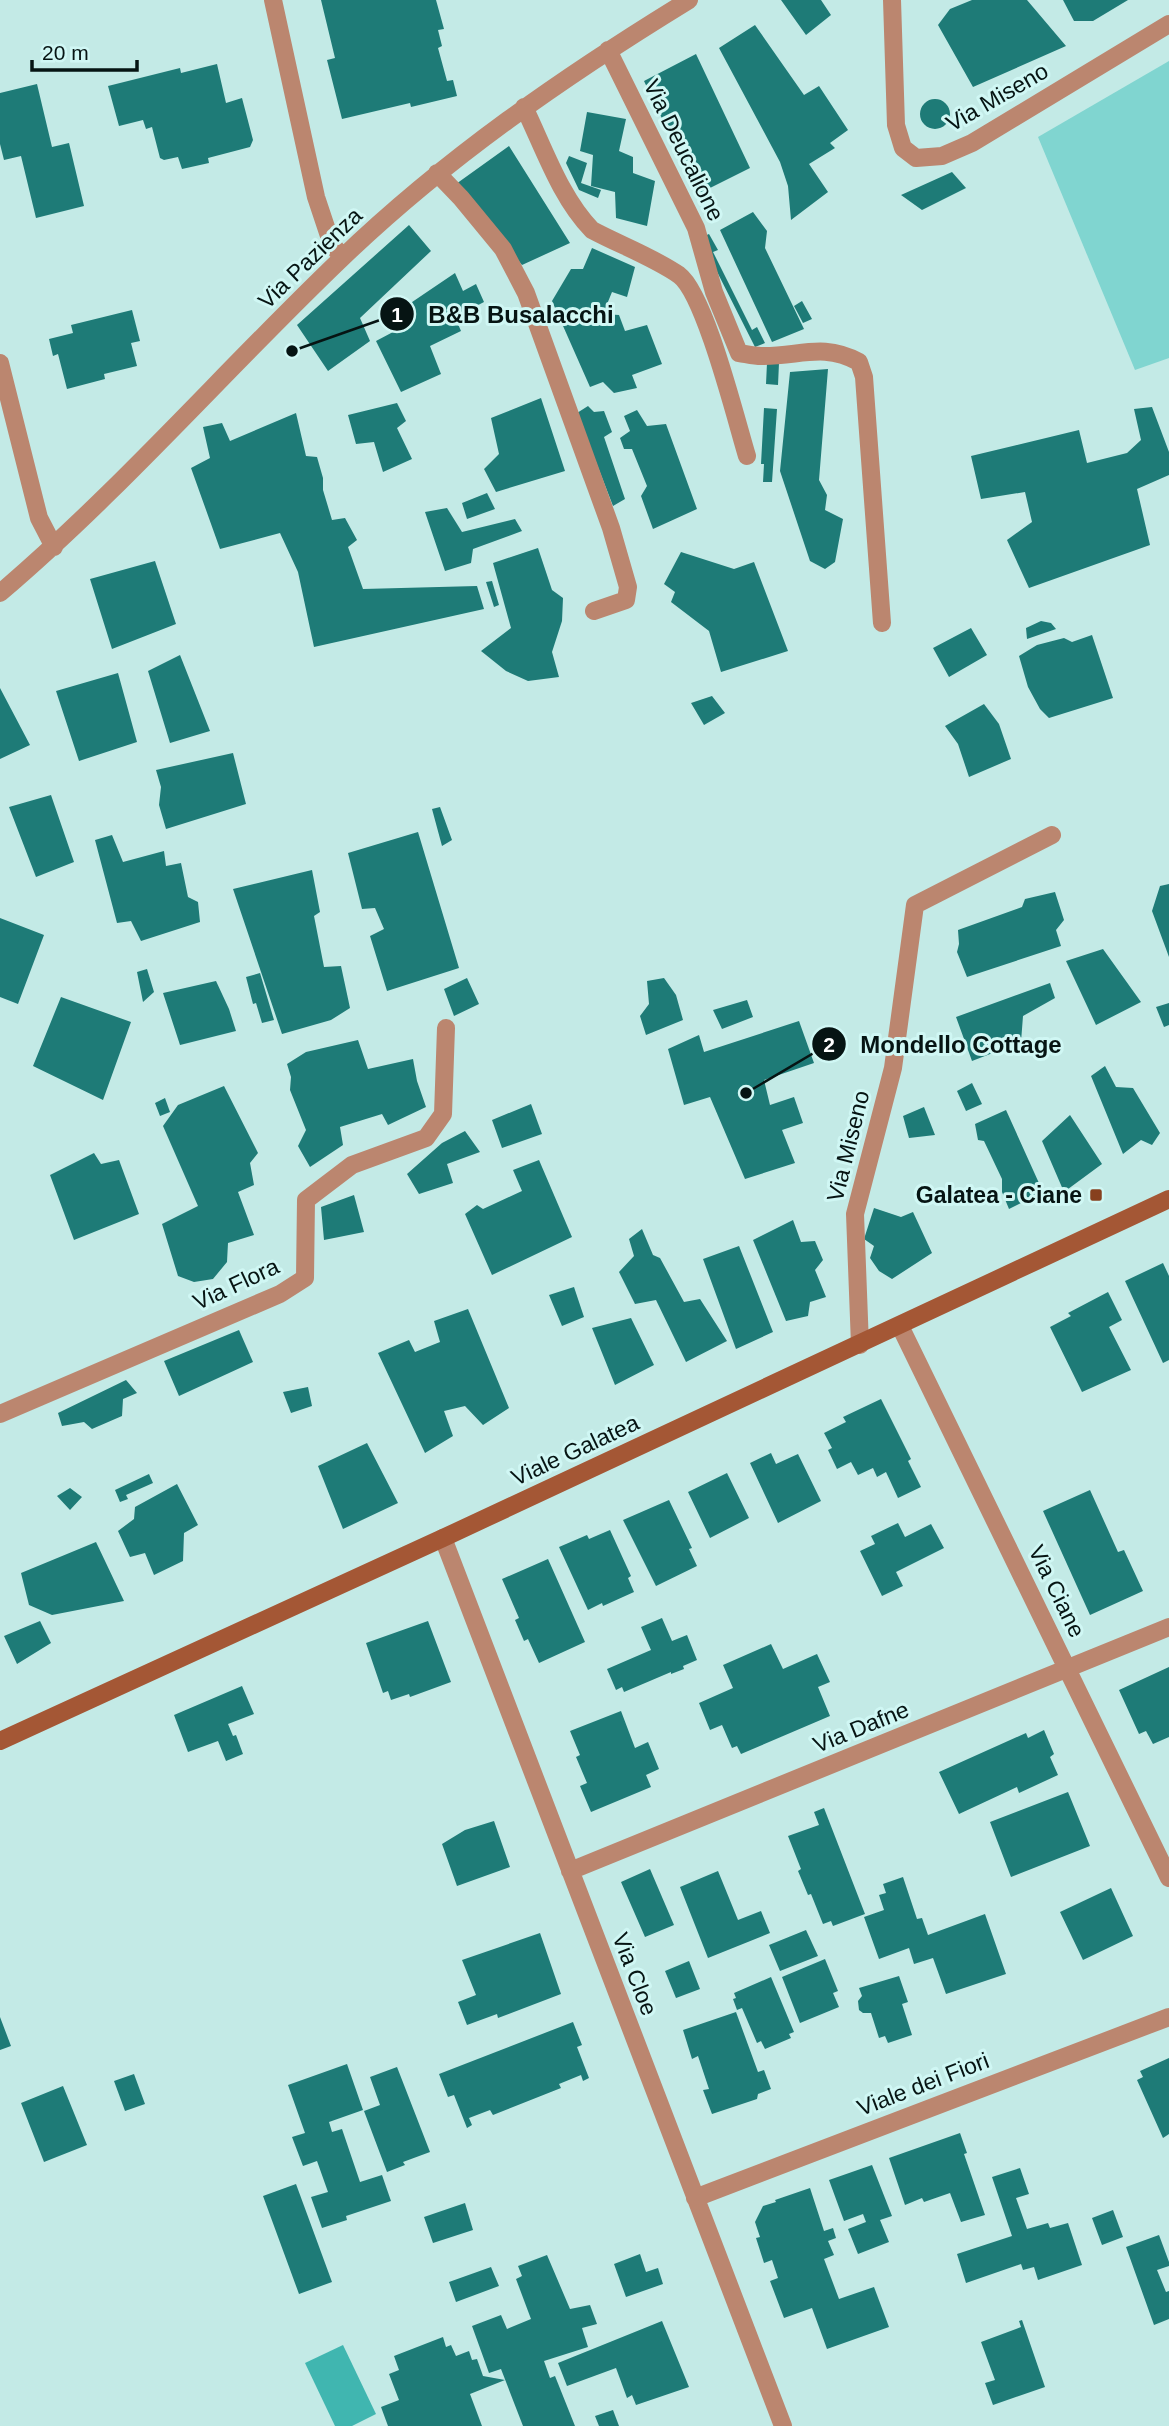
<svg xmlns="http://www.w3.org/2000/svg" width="1169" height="2426" viewBox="0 0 1169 2426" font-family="Arial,sans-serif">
	<rect width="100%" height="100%" fill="#c3eae6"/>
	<!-- green -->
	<path fill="#80d5d0" d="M 1169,61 L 1169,358 L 1135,370 L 1038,137 Z"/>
	<!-- water -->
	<path fill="#40b6b0" d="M 343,2345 L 376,2414 L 352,2426 L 335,2426 L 305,2363 Z"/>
	<!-- building -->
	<path fill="#1e7b77" d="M 321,0 L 436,0 L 444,29 L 438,30 L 442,46 L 438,48 L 447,81 L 453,80 L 457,96 L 411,107 L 410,103 L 342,119 L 327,60 L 335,58 Z
		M 781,0 L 821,0 L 831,15 L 806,35 Z
		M 972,0 L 1027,0 L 1066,46 L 973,87 L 938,25 L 950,9 Z
		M 1063,0 L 1128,0 L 1093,21 L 1074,21 Z
		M 755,25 L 804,95 L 819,86 L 848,130 L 830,143 L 835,148 L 809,164 L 828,192 L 791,220 L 788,186 L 780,162 L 719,48 Z
		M 696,54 L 750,168 L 698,194 L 644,81 Z
		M 217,64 L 226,103 L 242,98 L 253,140 L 250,147 L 208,158 L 209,163 L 182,169 L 178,157 L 164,160 L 160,158 L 152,127 L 146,129 L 143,120 L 119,126 L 108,86 L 180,68 L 181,73 Z
		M 37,84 L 52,147 L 69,143 L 84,206 L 36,218 L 21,156 L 4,160 L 0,144 L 0,93 Z
		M920 114a15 15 0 1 1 30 0a15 15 0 1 1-30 0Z
		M 587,112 L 626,119 L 619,151 L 633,157 L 633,173 L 655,181 L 647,226 L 616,218 L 615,192 L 591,186 L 593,155 L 580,151 Z
		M 509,146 L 570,243 L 522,265 L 456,184 Z
		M 569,156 L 587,163 L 581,183 L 601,190 L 598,198 L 579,190 L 566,163 Z
		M 952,172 L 966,188 L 922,210 L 901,195 Z
		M 753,212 L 767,231 L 765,248 L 804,329 L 772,342 L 720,230 Z
		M 409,225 L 431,251 L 360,318 L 370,341 L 328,371 L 297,325 Z
		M 709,234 L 718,250 L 713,252 L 752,330 L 757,327 L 765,343 L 755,347 L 700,238 Z
		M 592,248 L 635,267 L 627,297 L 612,292 L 603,314 L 619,315 L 625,331 L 647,325 L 662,364 L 632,375 L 637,388 L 614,393 L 603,382 L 590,387 L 552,301 L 571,269 L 583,269 Z
		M 455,273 L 463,291 L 476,284 L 484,302 L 455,317 L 461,331 L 430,346 L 441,374 L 401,392 L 376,341 L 393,332 L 387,319 Z
		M 802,301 L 812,319 L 803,323 L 794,306 Z
		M 132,310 L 140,341 L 131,343 L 137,366 L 104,374 L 105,379 L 67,389 L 58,354 L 53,356 L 49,339 L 73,333 L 71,325 Z
		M 767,363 L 779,363 L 778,385 L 766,384 Z
		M 828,369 L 819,480 L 827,495 L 825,510 L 843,519 L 835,562 L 825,569 L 810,561 L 780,471 L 790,372 Z
		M 541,398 L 565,471 L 496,492 L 484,469 L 499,454 L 491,418 Z
		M 397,403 L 406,421 L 397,428 L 412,459 L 383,472 L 374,442 L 356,444 L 348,415 Z
		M 588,406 L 594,412 L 604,411 L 612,432 L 604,437 L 625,499 L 613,506 L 577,413 Z
		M 1152,407 L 1169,452 L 1169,475 L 1137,489 L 1150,545 L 1029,588 L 1007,540 L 1032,522 L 1025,492 L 981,499 L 971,456 L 1079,430 L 1087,463 L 1127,453 L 1141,440 L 1134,409 Z
		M 764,408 L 777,409 L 772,482 L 763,482 L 764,464 L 761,464 Z
		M 637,410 L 647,426 L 666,424 L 697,509 L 653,529 L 641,496 L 647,486 L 632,449 L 624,449 L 620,438 L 630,431 L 624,416 Z
		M 296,413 L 306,456 L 317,457 L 323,478 L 323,490 L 332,520 L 345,518 L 357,540 L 348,547 L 363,589 L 477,586 L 484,609 L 314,647 L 298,572 L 280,533 L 220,549 L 191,468 L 210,458 L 203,427 L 222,423 L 230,441 Z
		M 487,493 L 495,509 L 467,519 L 462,503 Z
		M 447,508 L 462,532 L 515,519 L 522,531 L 473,549 L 471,563 L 445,571 L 425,512 Z
		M 538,548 L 552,590 L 563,598 L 562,621 L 552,652 L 559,677 L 528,681 L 506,671 L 481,651 L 511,628 L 493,563 Z
		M 681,552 L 734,569 L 754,562 L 788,651 L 721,672 L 709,631 L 671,602 L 675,592 L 664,584 Z
		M 155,561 L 176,624 L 112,649 L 90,579 Z
		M 492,581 L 499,605 L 494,607 L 486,582 Z
		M 1041,621 L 1051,623 L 1056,629 L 1027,639 L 1026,628 Z
		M 971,628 L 987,655 L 949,677 L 933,648 Z
		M 1092,635 L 1113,698 L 1049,718 L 1040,709 L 1028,687 L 1019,656 L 1037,645 L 1064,638 L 1072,642 Z
		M 180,655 L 210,731 L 170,743 L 148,671 Z
		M 118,673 L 137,742 L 79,761 L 56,691 Z
		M 0,688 L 30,745 L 0,759 Z
		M 712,696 L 725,713 L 704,725 L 691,703 Z
		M 984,704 L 999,724 L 1011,759 L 969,777 L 958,744 L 945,726 Z
		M 233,753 L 246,804 L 166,829 L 159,805 L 161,787 L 156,770 Z
		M 51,795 L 74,862 L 36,877 L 9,807 Z
		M 440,807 L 452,840 L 442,846 L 432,809 Z
		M 418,832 L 459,968 L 387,991 L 370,936 L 384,929 L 375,908 L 362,909 L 348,853 Z
		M 112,835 L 123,862 L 164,851 L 166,866 L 181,863 L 188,897 L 198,902 L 200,922 L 141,941 L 131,921 L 117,923 L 95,840 Z
		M 312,870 L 320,912 L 314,916 L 324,967 L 341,966 L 350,1008 L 331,1020 L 282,1034 L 233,889 Z
		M 1169,884 L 1169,957 L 1152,911 L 1160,886 Z
		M 1055,892 L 1064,920 L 1056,930 L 1061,946 L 967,977 L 957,952 L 959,944 L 958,930 L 1022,907 L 1025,899 Z
		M 0,918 L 44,935 L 18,1004 L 0,997 Z
		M 1103,949 L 1141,1002 L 1096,1025 L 1066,961 Z
		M 147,969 L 154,992 L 143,1002 L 137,972 Z
		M 260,973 L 274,1020 L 262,1023 L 256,1003 L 253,1004 L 246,977 Z
		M 467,978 L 479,1004 L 454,1016 L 444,989 Z
		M 664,978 L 676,995 L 683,1020 L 646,1035 L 640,1016 L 649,1004 L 647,981 Z
		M 216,981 L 229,1009 L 236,1031 L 180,1045 L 163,993 Z
		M 1050,983 L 1055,998 L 1023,1016 L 1021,1042 L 972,1061 L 956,1017 Z
		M 61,997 L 131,1022 L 103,1100 L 33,1066 Z
		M 747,1000 L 753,1017 L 722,1029 L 713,1010 Z
		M 1169,1003 L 1169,1025 L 1164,1027 L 1156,1007 Z
		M 799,1021 L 814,1063 L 764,1080 L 770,1105 L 794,1097 L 803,1123 L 782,1130 L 795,1163 L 745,1179 L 710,1097 L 684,1105 L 668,1049 L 699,1035 L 704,1052 Z
		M 358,1040 L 368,1069 L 413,1059 L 417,1081 L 426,1107 L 388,1125 L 382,1114 L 340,1127 L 343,1145 L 310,1167 L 298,1146 L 306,1130 L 290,1090 L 291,1077 L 287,1064 L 306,1052 Z
		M 1105,1066 L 1116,1087 L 1133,1088 L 1160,1133 L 1152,1145 L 1141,1140 L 1123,1154 L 1091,1076 Z
		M 972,1083 L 982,1104 L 966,1111 L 957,1091 Z
		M 224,1086 L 258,1153 L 250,1163 L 254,1185 L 238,1192 L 254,1235 L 228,1243 L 227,1262 L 213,1279 L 194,1282 L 178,1276 L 162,1224 L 198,1206 L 163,1126 L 178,1105 Z
		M 165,1098 L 170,1112 L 160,1116 L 155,1103 Z
		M 531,1104 L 542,1134 L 502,1148 L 492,1120 Z
		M 924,1107 L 935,1135 L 909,1138 L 903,1116 Z
		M 1006,1110 L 1043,1192 L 1009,1209 L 1002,1192 L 1002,1179 L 984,1141 L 978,1140 L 975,1124 Z
		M 1070,1115 L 1102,1164 L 1064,1192 L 1042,1141 Z
		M 465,1131 L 480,1152 L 447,1164 L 453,1183 L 419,1194 L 407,1174 L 442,1143 Z
		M 94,1153 L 101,1164 L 119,1160 L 139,1214 L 74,1240 L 50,1175 Z
		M 539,1160 L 572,1237 L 492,1275 L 465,1214 L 477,1205 L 483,1209 L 522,1191 L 513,1170 Z
		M 354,1195 L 364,1232 L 324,1240 L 321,1207 Z
		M 874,1208 L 901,1217 L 913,1212 L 932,1253 L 892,1279 L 879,1271 L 870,1258 L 874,1246 L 864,1239 Z
		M 793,1220 L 801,1242 L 815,1241 L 823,1260 L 815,1270 L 826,1297 L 810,1302 L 808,1316 L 786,1321 L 753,1240 Z
		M 642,1229 L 653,1255 L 660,1258 L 684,1302 L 700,1299 L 727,1341 L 686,1362 L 656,1300 L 635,1304 L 619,1272 L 634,1256 L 629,1239 Z
		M 739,1246 L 773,1332 L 736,1349 L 703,1259 Z
		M 1163,1263 L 1169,1276 L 1169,1360 L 1163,1363 L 1125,1281 Z
		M 574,1287 L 584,1317 L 562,1326 L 549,1295 Z
		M 1108,1292 L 1122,1320 L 1109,1327 L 1131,1370 L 1082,1392 L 1050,1327 L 1071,1316 L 1068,1313 Z
		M 468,1309 L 509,1408 L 483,1425 L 465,1406 L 444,1411 L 453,1436 L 425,1453 L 378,1353 L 409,1340 L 415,1352 L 440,1342 L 434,1321 Z
		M 631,1318 L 654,1365 L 615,1385 L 592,1328 Z
		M 239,1330 L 253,1362 L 179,1396 L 164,1361 Z
		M 126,1380 L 137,1393 L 123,1399 L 122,1416 L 92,1429 L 84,1422 L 62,1426 L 58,1413 Z
		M 308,1387 L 312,1406 L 291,1413 L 283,1392 Z
		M 881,1399 L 911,1459 L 908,1461 L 921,1487 L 898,1498 L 886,1472 L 877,1477 L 873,1468 L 858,1475 L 851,1462 L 837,1469 L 828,1450 L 832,1448 L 824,1433 L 846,1422 L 843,1417 Z
		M 367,1443 L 398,1503 L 343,1529 L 318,1466 Z
		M 771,1453 L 776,1464 L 798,1454 L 821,1501 L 778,1523 L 750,1463 Z
		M 727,1473 L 749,1518 L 710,1538 L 688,1492 Z
		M 149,1474 L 153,1483 L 126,1495 L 128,1499 L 120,1502 L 115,1490 Z
		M 177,1484 L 198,1525 L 184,1533 L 183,1561 L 154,1575 L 145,1553 L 130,1557 L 118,1531 L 134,1519 L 135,1507 Z
		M 70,1488 L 82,1497 L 70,1510 L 57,1496 Z
		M 1090,1490 L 1118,1552 L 1124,1550 L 1143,1591 L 1090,1615 L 1043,1511 Z
		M 669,1500 L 692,1548 L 689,1549 L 697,1566 L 656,1586 L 623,1520 Z
		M 898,1523 L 905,1537 L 931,1524 L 944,1548 L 896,1572 L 903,1586 L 882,1596 L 860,1551 L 875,1544 L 871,1536 Z
		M 610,1530 L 631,1576 L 628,1578 L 634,1592 L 603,1606 L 602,1603 L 588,1610 L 559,1547 L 587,1535 L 589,1539 Z
		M 96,1542 L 124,1601 L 52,1615 L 29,1605 L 21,1573 Z
		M 548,1559 L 585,1642 L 539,1663 L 528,1639 L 524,1641 L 515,1620 L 519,1618 L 502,1579 Z
		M 662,1618 L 672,1641 L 687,1635 L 697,1660 L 683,1666 L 684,1669 L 671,1674 L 671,1672 L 624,1692 L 622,1687 L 616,1690 L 607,1669 L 651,1650 L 641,1627 Z
		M 40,1621 L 51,1643 L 17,1664 L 4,1636 Z
		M 428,1621 L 451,1682 L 410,1697 L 409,1694 L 391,1700 L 388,1691 L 383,1693 L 366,1643 Z
		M 771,1644 L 783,1669 L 817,1654 L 830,1682 L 818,1687 L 830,1716 L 741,1754 L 737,1746 L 732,1748 L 722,1725 L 710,1730 L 699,1703 L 733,1688 L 723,1665 Z
		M 1169,1667 L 1169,1737 L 1153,1744 L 1146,1731 L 1139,1734 L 1119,1690 Z
		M 242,1686 L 254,1714 L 228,1724 L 233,1736 L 236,1735 L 243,1754 L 226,1761 L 218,1741 L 188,1752 L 174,1715 Z
		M 621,1711 L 635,1748 L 648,1742 L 659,1769 L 646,1775 L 651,1787 L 591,1812 L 580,1786 L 587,1783 L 576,1757 L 580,1755 L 570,1731 Z
		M 1044,1730 L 1054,1754 L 1050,1757 L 1058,1775 L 1019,1793 L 1017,1787 L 959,1814 L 939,1772 L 1026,1733 L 1028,1738 Z
		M 1068,1792 L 1090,1846 L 1011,1877 L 990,1822 Z
		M 824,1808 L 865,1914 L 833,1926 L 831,1921 L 823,1924 L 811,1894 L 808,1895 L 798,1871 L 801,1869 L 788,1836 L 819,1825 L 814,1812 Z
		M 494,1821 L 510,1867 L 457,1886 L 442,1844 L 465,1830 Z
		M 650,1869 L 674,1925 L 645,1937 L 621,1882 Z
		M 718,1871 L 738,1920 L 761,1911 L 770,1933 L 708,1958 L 680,1887 Z
		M 903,1877 L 917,1919 L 922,1918 L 928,1935 L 985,1914 L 1006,1974 L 946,1994 L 933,1958 L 914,1964 L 909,1948 L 879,1959 L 864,1917 L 884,1910 L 879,1895 L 886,1893 L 883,1884 Z
		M 1111,1888 L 1133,1936 L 1083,1960 L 1060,1912 Z
		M 806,1930 L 818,1956 L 780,1971 L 769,1945 Z
		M 540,1933 L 561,1994 L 498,2018 L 497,2014 L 467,2025 L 458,2002 L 476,1995 L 462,1960 Z
		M 825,1959 L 838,1991 L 833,1993 L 839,2007 L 800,2023 L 782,1977 Z
		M 689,1961 L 700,1989 L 676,1998 L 665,1971 Z
		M 899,1976 L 908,2002 L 902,2004 L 912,2035 L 888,2043 L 885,2036 L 879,2038 L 871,2013 L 863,2013 L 859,2010 L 858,2001 L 862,1996 L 859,1988 Z
		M 771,1977 L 794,2032 L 789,2034 L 791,2038 L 765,2049 L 761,2041 L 757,2043 L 742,2008 L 737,2010 L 733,1999 L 736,1998 L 734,1993 Z
		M 736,2012 L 758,2072 L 764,2070 L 771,2089 L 758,2094 L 757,2099 L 712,2114 L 703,2090 L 709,2089 L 698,2056 L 692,2059 L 683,2030 Z
		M 0,2017 L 11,2046 L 0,2050 Z
		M 573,2022 L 582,2045 L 577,2047 L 589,2078 L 583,2081 L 581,2075 L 559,2084 L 561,2088 L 493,2115 L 490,2110 L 469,2118 L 472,2125 L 467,2128 L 454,2095 L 448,2097 L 439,2074 Z
		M 1169,2058 L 1169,2134 L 1163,2138 L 1137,2080 L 1143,2077 L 1140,2071 Z
		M 347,2064 L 363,2110 L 329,2122 L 332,2132 L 342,2129 L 360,2182 L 382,2175 L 391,2201 L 346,2216 L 347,2220 L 322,2228 L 311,2197 L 328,2192 L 317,2161 L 303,2166 L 292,2137 L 305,2133 L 288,2085 Z
		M 397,2067 L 430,2152 L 403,2162 L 405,2165 L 387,2172 L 364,2111 L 380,2105 L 370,2077 Z
		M 134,2074 L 145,2104 L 125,2111 L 114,2081 Z
		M 63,2086 L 87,2145 L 44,2162 L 21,2103 Z
		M 960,2133 L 967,2153 L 964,2154 L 985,2215 L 961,2222 L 950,2193 L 924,2202 L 922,2198 L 905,2205 L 889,2158 Z
		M 872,2165 L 892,2216 L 880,2220 L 889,2242 L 858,2254 L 848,2229 L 866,2222 L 863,2214 L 844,2221 L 829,2180 Z
		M 1020,2168 L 1029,2194 L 1016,2198 L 1027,2229 L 1048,2223 L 1050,2228 L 1068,2223 L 1082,2265 L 1038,2280 L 1034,2267 L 1023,2270 L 1021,2264 L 966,2283 L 957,2254 L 1012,2236 L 992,2177 Z
		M 296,2184 L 332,2282 L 299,2294 L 263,2196 Z
		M 810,2188 L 824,2231 L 833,2228 L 836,2238 L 828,2241 L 834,2255 L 824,2259 L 839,2299 L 874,2287 L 889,2327 L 827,2349 L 812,2308 L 784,2318 L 770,2281 L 778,2278 L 772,2260 L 764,2263 L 756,2238 L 760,2237 L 755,2222 L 763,2206 L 776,2202 L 775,2200 Z
		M 465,2203 L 473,2230 L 433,2243 L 424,2217 Z
		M 1113,2210 L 1123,2237 L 1102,2245 L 1092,2218 Z
		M 1159,2235 L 1169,2262 L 1169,2266 L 1157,2270 L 1166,2292 L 1169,2291 L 1169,2319 L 1154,2325 L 1126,2247 Z
		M 640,2254 L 646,2272 L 658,2268 L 663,2284 L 626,2297 L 614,2264 Z
		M 547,2255 L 570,2309 L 590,2305 L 597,2324 L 582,2328 L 588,2347 L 544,2361 L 550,2378 L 555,2376 L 575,2426 L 523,2426 L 501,2369 L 489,2373 L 472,2326 L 501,2315 L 507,2329 L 531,2319 L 516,2279 L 522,2276 L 518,2266 Z
		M 491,2267 L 499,2286 L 456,2302 L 449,2282 Z
		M 1022,2320 L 1045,2387 L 993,2405 L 985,2383 L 995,2380 L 981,2342 L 1021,2327 L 1019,2321 Z
		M 662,2321 L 689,2387 L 636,2405 L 632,2395 L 627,2398 L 616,2368 L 567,2386 L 558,2363 Z
		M 443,2337 L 446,2347 L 451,2345 L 456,2356 L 469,2351 L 472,2360 L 477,2359 L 483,2376 L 505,2380 L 470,2394 L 482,2426 L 388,2426 L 381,2407 L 399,2400 L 389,2374 L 399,2370 L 394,2356 Z
		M 613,2410 L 619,2426 L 599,2426 L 595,2416 Z"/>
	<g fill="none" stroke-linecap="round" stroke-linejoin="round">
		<!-- minor -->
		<path stroke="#bb866f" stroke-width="18" d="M 273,0 L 316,197 L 331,242 L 342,258
			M 892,0 L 896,125 L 903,148 L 916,158 L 942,156 L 972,143 L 1169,24
			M 608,50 L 696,228 L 714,292 L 739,353 C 746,354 754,356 761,356 C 799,357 822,342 859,362 L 864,377 L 882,623
			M 524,107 C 544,148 560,197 592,230 C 620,245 653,257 679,275 C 705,294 736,420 747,456
			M 437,173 L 461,198 L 503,249 L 526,293 L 611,528 L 628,587 L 626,600 L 594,611
			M 0,363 L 39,518 L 54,547
			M 0,593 C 121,490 226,369 341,259 C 446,158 565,76 689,0
			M 900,1326 L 1169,1878
			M 860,1345 L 855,1214 L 893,1068 L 915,905 L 1052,835
			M 0,1414 L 280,1294 L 305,1278 L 306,1200 L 352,1165 L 426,1138 L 443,1114 L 446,1028
			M 443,1538 L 783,2426
			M 570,1871 L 1169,1627
			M 695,2198 L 1169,2017"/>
		<!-- secondary -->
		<path stroke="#a45735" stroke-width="18" d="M 0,1741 L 443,1538 L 1169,1199"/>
	</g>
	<!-- markers -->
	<rect fill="#87401e" stroke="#d0f7f4" stroke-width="2.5" x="1089" y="1188" width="14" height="14" rx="3.5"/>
	<g text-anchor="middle" stroke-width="6" stroke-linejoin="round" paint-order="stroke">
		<!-- street labels -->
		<g font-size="23" fill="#061413" stroke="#d0f7f4">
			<text transform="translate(997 97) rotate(-30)" y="8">Via Miseno</text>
			<text transform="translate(684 150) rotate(64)" y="8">Via Deucalione</text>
			<text transform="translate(310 258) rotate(-44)" y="8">Via Pazienza</text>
			<text transform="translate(848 1146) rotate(-76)" y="8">Via Miseno</text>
			<text transform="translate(236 1284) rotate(-25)" y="8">Via Flora</text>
			<text transform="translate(575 1450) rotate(-25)" y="8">Viale Galatea</text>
			<text transform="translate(1057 1591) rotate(64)" y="8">Via Ciane</text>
			<text transform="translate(861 1727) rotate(-22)" y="8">Via Dafne</text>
			<text transform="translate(635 1974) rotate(69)" y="8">Via Cloe</text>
			<text transform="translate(923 2084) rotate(-21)" y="8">Viale dei Fiori</text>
		</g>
		<!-- poi labels -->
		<g font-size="23" font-weight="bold" fill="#061413" stroke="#d0f7f4" text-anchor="end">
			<text x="1082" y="1203">Galatea - Ciane</text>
		</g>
	</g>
	<!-- callouts -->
	<path fill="none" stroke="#061413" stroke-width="2.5" d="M292 351L397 314M746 1093L829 1044"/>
	<g fill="#061413" stroke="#d0f7f4" stroke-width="2.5">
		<circle cx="292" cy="351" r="7"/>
		<circle cx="746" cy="1093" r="7"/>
		<circle cx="397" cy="314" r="18"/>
		<circle cx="829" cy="1044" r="18"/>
	</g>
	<g font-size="21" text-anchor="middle" font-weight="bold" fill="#fff">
		<text x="397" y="322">1</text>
		<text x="829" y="1052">2</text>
	</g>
	<g font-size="24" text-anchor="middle" font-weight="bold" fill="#061413" stroke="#d0f7f4" stroke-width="6" stroke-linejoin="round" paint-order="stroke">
		<text x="521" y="323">B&amp;B Busalacchi</text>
		<text x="961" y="1053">Mondello Cottage</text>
	</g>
	<!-- scale -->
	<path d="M32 60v10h105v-10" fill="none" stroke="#061413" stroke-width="3.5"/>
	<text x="42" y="60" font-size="21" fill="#061413" stroke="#d0f7f4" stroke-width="5" paint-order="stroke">20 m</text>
</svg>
